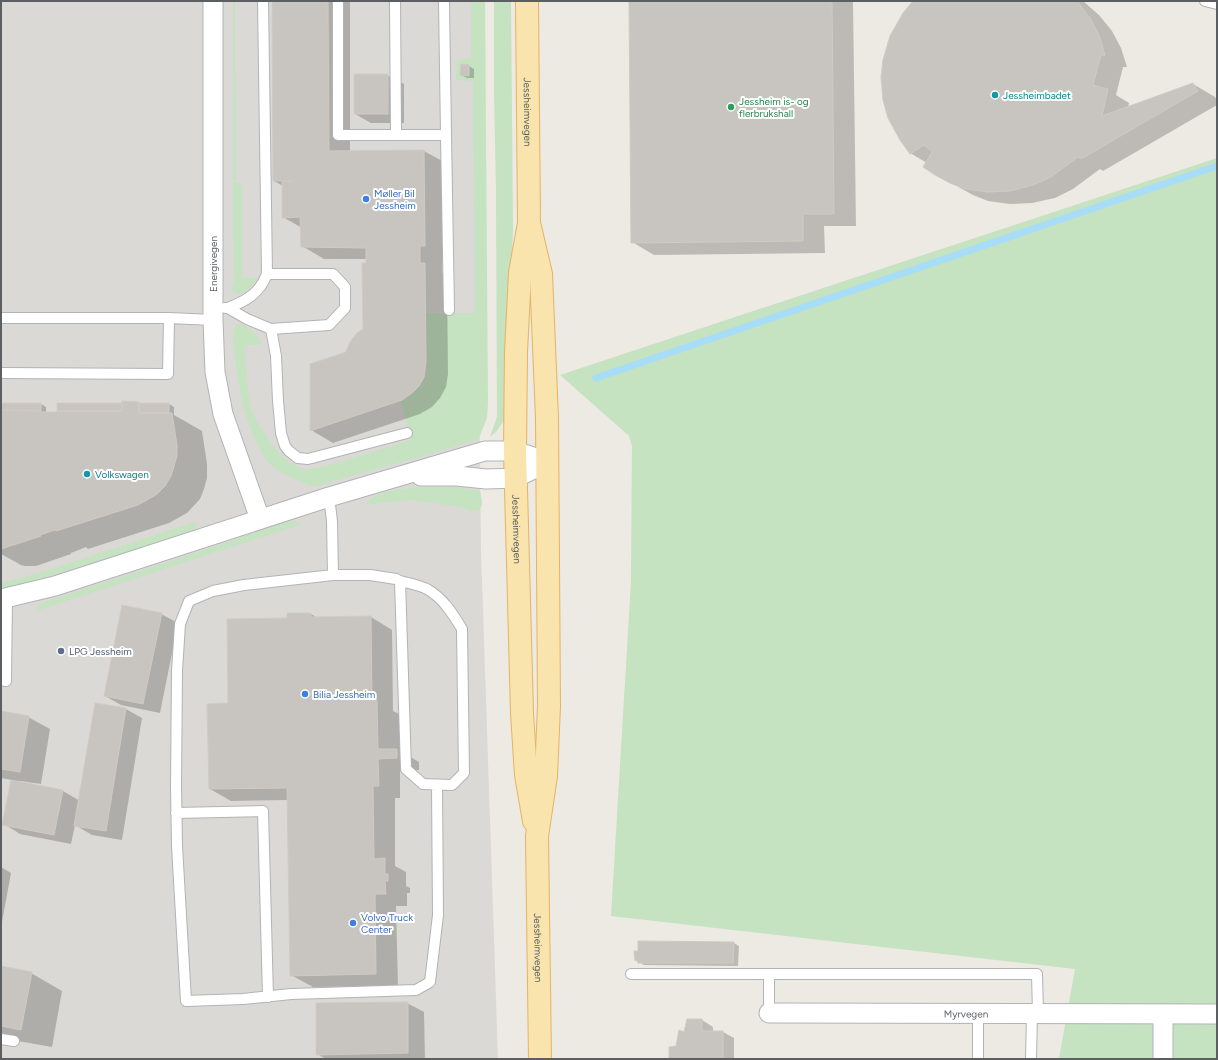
<svg xmlns="http://www.w3.org/2000/svg" width="1218" height="1060" viewBox="0 0 1218 1060" font-family="Figtree,sans-serif">
	<rect width="100%" height="100%" fill="#ede9e3"/>
	<!-- industrial -->
	<path fill="#dbd9d5" d="M 1,1 L 475,1 L 481,551 L 498,1059 L 1,1059 Z"/>
	<!-- green -->
	<path fill="#c5e2c1" d="M 233,1 L 235,1 L 236,181 L 233,180 Z
		M 471,1 L 485,1 L 488,403 L 487,418 L 478,440 L 313,487 C 300,481 284,476 272,466 C 266,461 262,453 258,446 C 244,418 239,388 235,357 C 234,348 231,332 237,324 C 248,325 256,333 261,342 L 259,345 L 244,345 L 248,390 L 251,409 L 257,422 L 273,446 L 284,458 L 293,464 L 305,470 L 330,465 L 411,440 L 401,402 C 414,394 422,386 427,371 L 426,313 L 475,313 L 473,81 L 456,80 L 457,60 L 471,59 Z
		M 494,1 L 511,1 L 513,228 L 507,406 L 505,419 L 496,432 L 490,437 L 497,417 L 496,190 L 494,89 Z
		M 1217,158 L 1217,1059 L 1059,1059 L 1075,969 L 611,916 L 631,582 L 632,446 L 629,436 L 560,375 Z
		M 233,182 L 242,183 L 242,278 L 259,278 L 243,293 L 236,294 L 232,290 L 234,282 Z
		M 422,487 C 440,487 462,486 480,492 C 482,500 484,505 478,511 L 472,511 L 460,507 L 414,500 L 398,501 L 367,505 L 366,502 C 381,490 403,489 422,487 Z
		M 289,521 L 296,521 L 302,524 L 39,610 L 37,609 L 37,605 L 50,600 L 165,563 Z
		M 194,522 L 196,523 L 196,526 L 195,529 C 131,551 67,573 1,589 L 1,583 L 49,570 Z"/>
	<!-- shadow -->
	<path fill="#0003" d="M 273,1 L 350,1 L 350,152 L 424,151 L 446,163 L 447,258 L 442,258 L 442,273 L 447,276 L 448,374 L 446,387 L 440,398 L 432,407 L 420,414 L 333,443 L 311,430 L 346,353 L 364,329 L 367,259 L 324,259 L 302,246 L 302,228 L 283,217 L 283,186 L 274,181 Z
		M 630,1 L 853,1 L 856,226 L 824,226 L 825,253 L 654,255 L 632,242 Z
		M 914,1 L 1083,1 L 1099,15 L 1112,31 L 1121,48 L 1127,67 L 1123,67 L 1116,95 L 1129,103 L 1128,108 L 1193,84 L 1215,97 L 1217,100 L 1217,105 L 1103,171 L 1100,169 L 1073,189 L 1055,198 L 1032,203 L 1010,204 L 988,201 L 973,195 L 935,174 L 927,163 L 910,153 Z
		M 469,66 L 474,69 L 474,78 L 467,78 L 461,75 Z
		M 387,75 L 404,84 L 404,123 L 371,123 L 355,114 Z
		M 123,402 L 139,403 L 142,404 L 169,404 L 174,407 L 174,415 L 202,431 L 207,464 L 207,478 L 204,489 L 200,499 L 187,513 L 169,523 L 88,549 L 86,547 L 71,553 L 71,554 L 36,566 L 25,566 L 21,565 L 1,554 L 1,404 L 41,404 L 46,407 L 46,413 L 57,413 L 123,404 Z
		M 161,614 L 178,623 L 160,713 L 121,705 L 105,696 Z
		M 311,614 L 318,618 L 371,617 L 392,630 L 393,711 L 399,714 L 400,751 L 419,762 L 419,770 L 400,771 L 400,798 L 395,798 L 395,866 L 406,872 L 406,886 L 410,888 L 410,893 L 407,893 L 407,906 L 396,906 L 398,986 L 313,987 L 291,975 L 288,800 L 231,801 L 210,789 L 229,704 L 288,619 Z
		M 126,709 L 142,718 L 122,840 L 92,835 L 75,825 L 71,844 L 20,834 L 4,824 L 12,780 L 1,778 L 1,712 L 28,717 L 50,729 L 41,784 L 20,781 L 20,783 L 63,791 L 80,801 Z
		M 1,867 L 11,873 L 2,922 L 1,922 Z
		M 734,943 L 739,946 L 738,966 L 644,965 L 636,960 Z
		M 1,967 L 31,973 L 62,991 L 52,1047 L 1,1038 Z
		M 407,1003 L 424,1012 L 425,1059 L 326,1059 L 317,1054 Z
		M 688,1020 L 702,1020 L 713,1027 L 713,1032 L 723,1032 L 734,1038 L 734,1059 L 670,1059 L 685,1033 Z"/>
	<g fill="none" stroke-linecap="round" stroke-linejoin="round">
		<!-- stream -->
		<path stroke="#a8ddf8" stroke-width="7" d="M 596,378 L 1217,166"/>
	</g>
	<!-- building -->
	<path fill="#c8c4bf" stroke="#d1cac2" d="M 272,1 L 328,1 L 329,151 L 424,150 L 425,246 L 420,246 L 420,263 L 425,263 L 426,361 L 424,377 L 419,386 L 413,392 L 402,400 L 310,431 L 310,364 L 346,352 L 350,342 L 357,333 L 363,329 L 362,263 L 366,263 L 366,248 L 301,247 L 300,217 L 282,218 L 282,182 L 294,181 L 273,181 Z
		M 629,1 L 832,1 L 834,214 L 803,214 L 803,241 L 631,243 Z
		M 913,1 L 1077,1 L 1090,18 L 1099,35 L 1105,55 L 1101,55 L 1093,85 L 1108,89 L 1102,116 L 1193,83 L 1198,91 L 1081,159 L 1078,157 L 1051,177 L 1033,185 L 1010,191 L 988,192 L 966,189 L 950,183 L 935,175 L 923,167 L 932,152 L 924,145 L 910,154 L 900,140 L 888,118 L 883,100 L 881,77 L 883,60 L 890,36 L 903,13 Z
		M 461,64 L 469,65 L 469,76 L 460,75 Z
		M 354,74 L 388,74 L 388,114 L 354,114 Z
		M 122,401 L 139,402 L 139,413 L 172,413 L 177,445 L 177,456 L 171,476 L 165,486 L 156,495 L 138,505 L 56,531 L 55,530 L 40,535 L 41,536 L 1,549 L 1,410 L 41,411 L 41,412 L 56,412 L 57,411 L 122,411 Z
		M 1,403 L 41,403 L 41,411 L 1,410 Z
		M 57,403 L 122,403 L 122,411 L 57,411 Z
		M 139,403 L 169,403 L 169,413 L 139,413 Z
		M 122,605 L 162,613 L 143,704 L 104,696 Z
		M 287,613 L 311,613 L 311,617 L 371,616 L 372,700 L 377,700 L 378,749 L 397,749 L 397,758 L 378,759 L 379,786 L 373,786 L 374,859 L 385,858 L 385,874 L 388,874 L 388,881 L 385,881 L 386,894 L 375,894 L 376,974 L 290,976 L 287,788 L 209,789 L 207,704 L 228,703 L 227,619 L 287,618 Z
		M 95,703 L 126,708 L 106,831 L 74,826 Z
		M 1,711 L 29,716 L 20,772 L 1,769 Z
		M 11,780 L 63,790 L 54,835 L 2,825 Z
		M 638,941 L 734,942 L 733,963 L 638,963 L 637,960 L 635,961 L 634,951 L 638,951 Z
		M 1,966 L 32,972 L 21,1030 L 1,1026 Z
		M 408,1002 L 408,1053 L 316,1055 L 316,1003 Z
		M 687,1019 L 702,1019 L 702,1031 L 723,1031 L 723,1059 L 669,1059 L 669,1047 L 676,1046 L 679,1030 L 684,1032 Z"/>
	<g fill="none" stroke-linecap="round" stroke-linejoin="round">
		<!-- service casing -->
		<g stroke="#b0b4b7" stroke-width="12">
			<path id="service" d="M 338,1 L 338,135 L 446,135 L 444,1
				M 395,1 L 396,135
				M 1205,1 L 1217,4
				M 446,135 L 449,310
				M 267,274 L 333,274 L 345,287 L 345,308 L 329,325 L 271,329
				M 225,308 L 228,308 L 247,319 L 271,329 L 276,356 L 278,401 L 281,433 L 285,446 L 289,451 L 298,458 L 308,459 L 407,433
				M 228,308 C 246,301 260,293 267,274 L 263,1
				M 1,318 L 169,318 L 213,320
				M 1,373 L 168,374 L 169,318
				M 329,497 L 332,521 L 333,575 L 370,575 L 396,579 L 400,581 C 408,583 419,585 427,589 C 443,598 453,614 462,629 L 464,773 L 452,785 L 423,784 L 406,769 L 400,581
				M 333,575 L 244,585 L 213,591 L 189,601 L 180,624 L 177,671 L 176,786 L 177,846 L 186,1001 L 243,999 L 291,994 L 416,990 L 430,982 L 438,915 L 437,785
				M 1,680 L 6,681 L 7,598
				M 176,813 L 263,811 L 268,997
				M 631,974 L 1037,974 L 1038,1014
				M 769,1013 L 769,974
				M 1,1039 L 14,1041
				M 978,1059 L 978,1014
				M 1031,1059 L 1032,1014"/>
		</g>
		<!-- minor casing -->
		<g stroke="#b0b4b7" stroke-width="21">
			<g id="minor">
				<path d="M 213,1 L 213,320 L 215,372 L 223,414 L 260,519"/>
				<path d="M 421,476 L 457,476 L 486,479 L 515,478 L 548,462"/>
				<path d="M 1,599 L 55,586 L 329,497 L 485,451 L 515,451 L 548,462"/>
				<path id="s1" d="M 769,1013 L 1217,1014"/>
				<path d="M 1163,1059 L 1163,1014"/>
			</g>
		</g>
		<!-- primary casing -->
		<g stroke="#e6b363" stroke-width="24">
			<g id="primary">
				<path id="s2" d="M 527,1 L 529,223 L 520,273 L 516,352 L 515,451 L 522,713 L 526,775 L 534,821"/>
				<path id="s3" d="M 529,223 L 541,274 L 547,418 L 549,706 L 546,776 L 537,836 L 540,1059"/>
			</g>
		</g>
		<!-- service -->
		<use href="#service" stroke="#fff" stroke-width="10"/>
		<!-- minor -->
		<use href="#minor" stroke="#fff" stroke-width="19"/>
		<!-- primary -->
		<use href="#primary" stroke="#f8e4ac" stroke-width="22"/>
	</g>
	<!-- markers -->
	<g fill="#0f9aa8" stroke="#fff" stroke-width="1.5">
		<circle cx="995" cy="95" r="4"/>
		<circle cx="87" cy="474" r="4"/>
	</g>
	<circle fill="#2e9e5b" stroke="#fff" stroke-width="1.5" cx="731" cy="107" r="4"/>
	<g fill="#3f7fe0" stroke="#fff" stroke-width="1.5">
		<circle cx="366" cy="199" r="4"/>
		<circle cx="305" cy="694" r="4"/>
		<circle cx="353" cy="923" r="4"/>
	</g>
	<circle fill="#5c6f8a" stroke="#fff" stroke-width="1.5" cx="61" cy="651" r="4"/>
	<g text-anchor="middle" stroke-width="4" stroke-linejoin="round" paint-order="stroke">
		<!-- culture labels -->
		<g font-size="10" fill="#0d838f" stroke="#fff" text-anchor="start">
			<text x="1003" y="99">Jessheimbadet</text>
			<text x="95" y="478">Volkswagen</text>
		</g>
		<!-- leisure labels -->
		<g font-size="10" fill="#27864d" stroke="#fff" text-anchor="start">
			<text x="739" y="105">Jessheim is- og<tspan x="739" dy="12">flerbrukshall</tspan></text>
		</g>
		<!-- street labels -->
		<g font-size="10" fill="#5b5f62" stroke="#fff">
			<text dy="4" stroke="none"><textPath href="#s2" startOffset="111">Jessheimvegen</textPath></text>
			<text transform="translate(213 264) rotate(-90)" y="4">Energivegen</text>
			<text dy="4" stroke="none"><textPath href="#s2" startOffset="529">Jessheimvegen</textPath></text>
			<text dy="4" stroke="none"><textPath href="#s3" startOffset="727">Jessheimvegen</textPath></text>
			<text dy="4" stroke="none"><textPath href="#s1" startOffset="197">Myrvegen</textPath></text>
		</g>
		<!-- shop labels -->
		<g font-size="10" fill="#366cbe" stroke="#fff" text-anchor="start">
			<text x="374" y="197">Møller Bil<tspan x="374" dy="12">Jessheim</tspan></text>
			<text x="313" y="698">Bilia Jessheim</text>
			<text x="361" y="921">Volvo Truck<tspan x="361" dy="12">Center</tspan></text>
		</g>
		<!-- service labels -->
		<g font-size="10" fill="#4e5e75" stroke="#fff" text-anchor="start">
			<text x="69" y="655">LPG Jessheim</text>
		</g>
	</g>
	<!-- border -->
	<rect width="1218" height="1060" fill="none" stroke="#5b5f62" stroke-width="4"/>
</svg>
